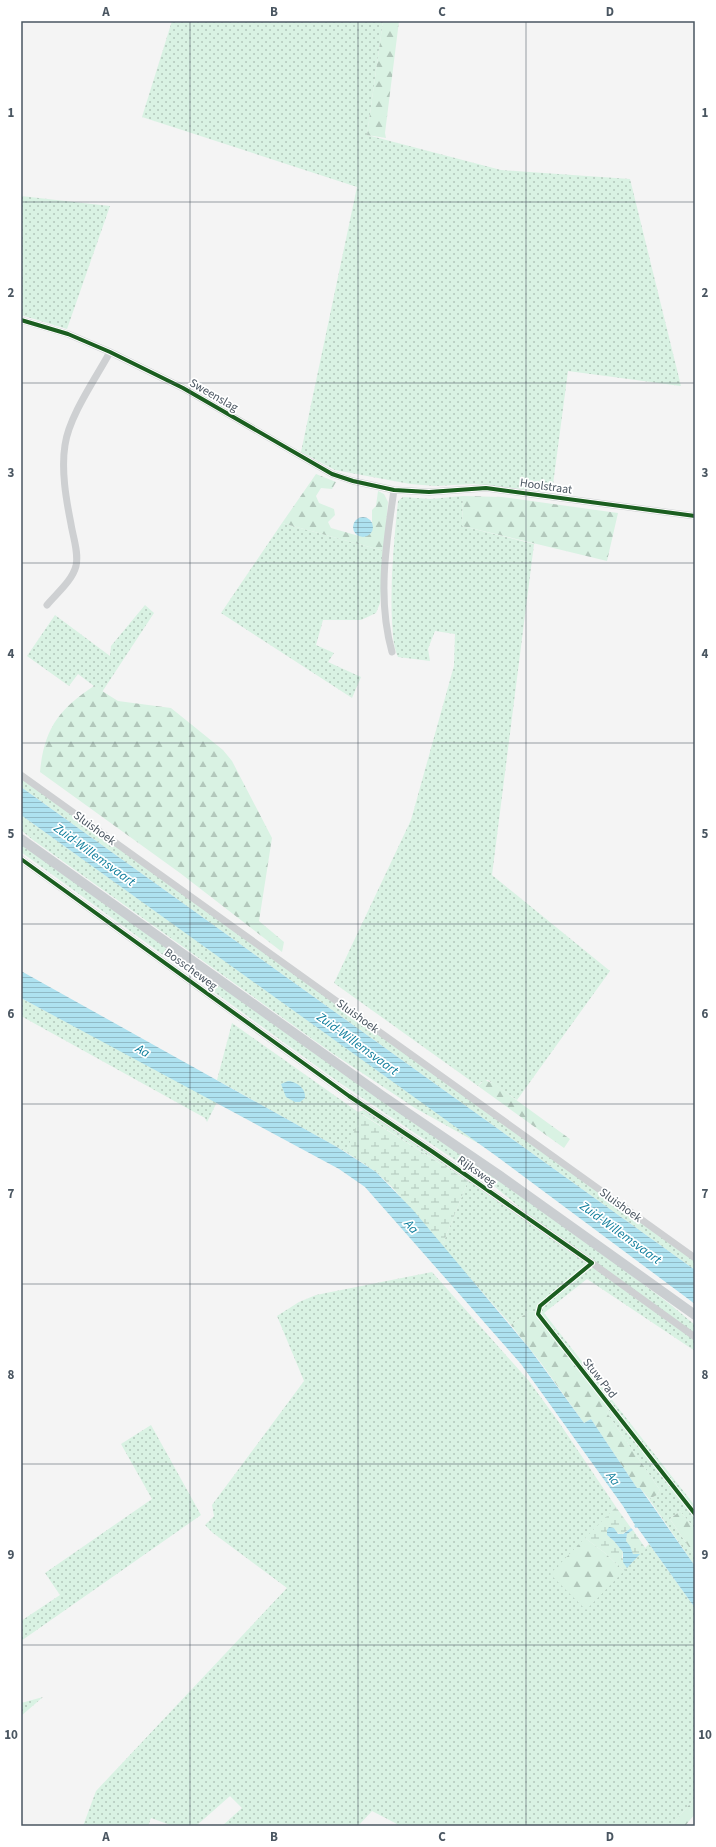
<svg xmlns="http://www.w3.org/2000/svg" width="716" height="1847" viewBox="0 0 716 1847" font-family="'Source Sans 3',sans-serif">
	<defs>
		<pattern id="grass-dots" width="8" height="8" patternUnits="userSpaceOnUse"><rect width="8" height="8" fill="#d9f2e3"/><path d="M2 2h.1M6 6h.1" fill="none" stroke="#b2c7bb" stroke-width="1.8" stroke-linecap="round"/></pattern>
		<pattern id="forest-firs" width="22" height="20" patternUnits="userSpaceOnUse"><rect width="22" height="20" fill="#d9f2e3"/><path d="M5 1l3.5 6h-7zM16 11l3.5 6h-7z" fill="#b2c7bb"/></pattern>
		<pattern id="wetland-marsh" width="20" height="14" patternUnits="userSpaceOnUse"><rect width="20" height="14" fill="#d9f2e3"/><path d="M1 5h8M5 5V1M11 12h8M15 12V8" fill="none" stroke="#b2c7bb"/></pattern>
		<pattern id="water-rules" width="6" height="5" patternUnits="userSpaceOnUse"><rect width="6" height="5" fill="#aee2f0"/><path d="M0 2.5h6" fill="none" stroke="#90bac6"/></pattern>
	</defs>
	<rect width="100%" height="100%" fill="#f4f4f4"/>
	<!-- grass -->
	<path fill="url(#grass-dots)" d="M 172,21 L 383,21 L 367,135 L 501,170 L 630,179 L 681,386 L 568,371 L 552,492 L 473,484 L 435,486 L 410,484 L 335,470 L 301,452 L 357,187 L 142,117 Z
		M 21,196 L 110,206 L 67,329 L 21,315 Z
		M 463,496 L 462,526 L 534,544 L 492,875 L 610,971 L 517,1100 L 488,1080 L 481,1082 L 478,1086 L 334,983 L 411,820 L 450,680 L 454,666 L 455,634 L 435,631 L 428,649 L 430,661 L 398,657 C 393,646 393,634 392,621 C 390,581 394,541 398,501 L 403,497 L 430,499 Z
		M 282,523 L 384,551 L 380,603 L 376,613 L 361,620 L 323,620 L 316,645 L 334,653 L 328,662 L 361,677 L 352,698 L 221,613 Z
		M 145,605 L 154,613 L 102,692 L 78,674 L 69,686 L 27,656 L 55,615 L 110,656 L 111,646 Z
		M 21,778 L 695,1261 L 695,1270 L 21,787 Z
		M 21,815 L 483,1146 L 415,1108 L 332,1053 L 33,840 L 21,830 Z
		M 21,842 L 611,1260 L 671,1305 L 695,1325 L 695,1334 L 529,1215 L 494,1186 L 337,1081 L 21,852 Z
		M 21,998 L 217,1102 L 207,1122 L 205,1118 L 21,1016 Z
		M 232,1023 L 358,1112 L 364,1110 L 388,1124 L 586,1263 L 585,1268 L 541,1303 L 536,1311 L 528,1312 L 511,1325 L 442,1246 L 468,1181 L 362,1114 L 346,1152 L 217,1080 Z
		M 594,1267 L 695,1340 L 695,1351 L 587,1279 L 544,1313 L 695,1506 L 695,1512 L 540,1315 L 539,1310 L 543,1305 L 585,1272 Z
		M 432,1272 L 529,1381 L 558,1421 L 616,1507 L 551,1575 L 612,1582 L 649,1544 L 695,1608 L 695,1798 L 671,1826 L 396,1826 L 397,1824 L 372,1811 L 358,1826 L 222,1826 L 242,1808 L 230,1796 L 196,1826 L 173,1826 L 151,1818 L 148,1826 L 83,1826 L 96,1791 L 287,1588 L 213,1533 L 205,1525 L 214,1516 L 212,1505 L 304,1381 L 277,1316 L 299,1302 L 316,1295 Z
		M 610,1409 L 695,1517 L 695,1529 L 680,1511 L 670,1519 L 695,1556 L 695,1566 L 649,1499 L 657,1495 L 660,1490 L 607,1413 Z
		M 151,1425 L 201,1515 L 21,1641 L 21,1621 L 60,1595 L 45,1573 L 152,1499 L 121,1444 Z
		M 43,1697 L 21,1716 L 21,1703 Z"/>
	<!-- forest -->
	<path fill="url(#forest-firs)" d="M 383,21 L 399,21 L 385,133 L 386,138 L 367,135 Z
		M 316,474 L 336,482 L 332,489 L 321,488 L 316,496 L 319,503 L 334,509 L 335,515 L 328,522 L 331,528 L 359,536 L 372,530 L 372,510 L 376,506 L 378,491 L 384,494 L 388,502 L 384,551 L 282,523 Z
		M 463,496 L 502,497 L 618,513 L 607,561 L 462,526 Z
		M 94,686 L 118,701 L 171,708 L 223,750 L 232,761 L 272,838 L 259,921 L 284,942 L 282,952 L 180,873 L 40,772 C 44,729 59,709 94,686 Z
		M 484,1080 L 493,1083 L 570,1139 L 564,1148 L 478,1086 Z
		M 536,1311 L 539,1319 L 610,1409 L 607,1413 L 660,1490 L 657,1495 L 649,1499 L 640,1488 L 637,1488 L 591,1419 L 584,1423 L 541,1363 L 511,1325 L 528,1312 Z
		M 680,1511 L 695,1529 L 695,1556 L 670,1519 Z
		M 585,1538 L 605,1553 L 624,1571 L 586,1610 L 550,1574 Z
		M 695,1798 L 695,1814 L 685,1826 L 671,1826 Z"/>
	<!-- wetland -->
	<path fill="url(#wetland-marsh)" d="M 361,1114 L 468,1181 L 442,1246 L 392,1187 L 376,1172 L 346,1152 Z
		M 616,1507 L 631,1528 L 622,1534 L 617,1533 L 614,1528 L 607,1535 L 614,1541 L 623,1552 L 622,1557 L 627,1568 L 624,1571 L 605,1553 L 585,1538 Z
		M 633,1530 L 646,1549 L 640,1554 L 633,1554 L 626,1541 L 627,1534 Z"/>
	<!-- water -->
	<path fill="url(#water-rules)" d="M353 527a10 10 0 1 1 20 0a10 10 0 1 1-20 0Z
		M 21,787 L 695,1270 L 695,1304 L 499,1158 L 21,815 Z
		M 21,971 L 337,1147 L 376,1172 L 413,1210 L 529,1348 L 584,1423 L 591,1419 L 637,1488 L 640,1488 L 695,1566 L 695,1608 L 637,1527 L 636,1528 L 634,1526 L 635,1525 L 623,1506 L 521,1364 L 365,1187 L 339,1169 L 21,998 Z
		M 288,1081 C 298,1082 306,1089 305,1098 L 300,1102 L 295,1102 L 286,1097 L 281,1084 Z
		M 609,1527 L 614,1528 L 618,1534 L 623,1534 L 631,1528 L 633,1530 L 627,1534 L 626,1541 L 630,1546 L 633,1554 L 640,1554 L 627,1568 L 623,1562 L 623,1552 L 614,1541 L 607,1535 L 607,1530 Z"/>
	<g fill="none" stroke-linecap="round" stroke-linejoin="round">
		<!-- street -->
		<path stroke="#ced0d2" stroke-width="7" d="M 21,320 L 68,334 L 110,352 L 183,388 L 332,474 L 353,481 L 394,490 L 429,492 L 486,488 L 695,516
			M 47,605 C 57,593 72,581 76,566 C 79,553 73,537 71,524 C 66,499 61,470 65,445 C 69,416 96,378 110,352
			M 392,652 C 377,599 386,544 394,490
			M 21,775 L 695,1258
			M 21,859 L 349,1096 L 433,1152 L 592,1263 L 695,1337"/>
		<!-- primary -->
		<path stroke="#caced1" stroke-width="10" d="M 21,839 L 381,1095 L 500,1176 L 695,1315"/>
		<!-- cycleway casing -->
		<g stroke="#fff" stroke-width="6">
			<path id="cycleway" d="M 21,320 L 68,334 L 110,352 L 183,388 L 332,474 L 353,481 L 394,490 L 429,492 L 486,488 L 695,516
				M 21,859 L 349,1096 L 433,1152 L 592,1263 L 540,1306 L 538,1314 L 695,1514"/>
		</g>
		<!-- cycleway -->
		<use href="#cycleway" stroke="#1b5e20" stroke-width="4"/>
	</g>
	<!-- grid -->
	<path fill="none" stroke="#4a5661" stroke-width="1" stroke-opacity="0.55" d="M 190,21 L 190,1826M 358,21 L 358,1826M 526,21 L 526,1826M 21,202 L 695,202M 21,383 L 695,383M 21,563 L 695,563M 21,743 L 695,743M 21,924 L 695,924M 21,1104 L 695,1104M 21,1284 L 695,1284M 21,1464 L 695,1464M 21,1645 L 695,1645"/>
	<g text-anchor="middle" stroke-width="3.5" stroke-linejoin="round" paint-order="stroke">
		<!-- street labels -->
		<g font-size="12" fill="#4a5661" stroke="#fff">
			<text transform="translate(214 395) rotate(30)" y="4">Sweenslag</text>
			<text transform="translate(546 486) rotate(8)" y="4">Hoolstraat</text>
			<text transform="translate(95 828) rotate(36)" y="4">Sluishoek</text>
			<text transform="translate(191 969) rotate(36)" y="4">Bosscheweg</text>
			<text transform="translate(358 1016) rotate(36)" y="4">Sluishoek</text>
			<text transform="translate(477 1171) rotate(35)" y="4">Rijksweg</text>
			<text transform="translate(621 1205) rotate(36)" y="4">Sluishoek</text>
			<text transform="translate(600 1378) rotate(52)" y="4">Stuw Pad</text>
		</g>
		<!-- water labels -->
		<g font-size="13" font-style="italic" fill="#0c7c9b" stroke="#fff">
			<text transform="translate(95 854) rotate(36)" y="5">Zuid-Willemsvaart</text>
			<text transform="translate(358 1043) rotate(36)" y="5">Zuid-Willemsvaart</text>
			<text transform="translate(143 1050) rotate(29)" y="5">Aa</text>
			<text transform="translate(412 1226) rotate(48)" y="5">Aa</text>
			<text transform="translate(621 1232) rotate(36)" y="5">Zuid-Willemsvaart</text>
			<text transform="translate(614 1478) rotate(54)" y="5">Aa</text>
		</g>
	</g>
	<!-- border -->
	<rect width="716" height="1847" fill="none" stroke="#ffffff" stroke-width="44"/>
	<rect x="22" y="22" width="672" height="1803" fill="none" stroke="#4a5661" stroke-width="1.5"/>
	<g font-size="13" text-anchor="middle" font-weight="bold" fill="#4a5661">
		<text x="106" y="16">A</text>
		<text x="274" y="16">B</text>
		<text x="442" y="16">C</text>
		<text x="610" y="16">D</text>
		<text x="11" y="117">1</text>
		<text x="705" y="117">1</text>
		<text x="11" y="297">2</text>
		<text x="705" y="297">2</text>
		<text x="11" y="477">3</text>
		<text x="705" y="477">3</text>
		<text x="11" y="658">4</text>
		<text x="705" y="658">4</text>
		<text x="11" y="838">5</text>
		<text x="705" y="838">5</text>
		<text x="11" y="1018">6</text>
		<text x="705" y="1018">6</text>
		<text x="11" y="1198">7</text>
		<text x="705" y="1198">7</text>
		<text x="11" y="1379">8</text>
		<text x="705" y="1379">8</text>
		<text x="11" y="1559">9</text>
		<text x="705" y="1559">9</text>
		<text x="11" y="1739">10</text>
		<text x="705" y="1739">10</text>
		<text x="106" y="1841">A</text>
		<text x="274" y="1841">B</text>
		<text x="442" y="1841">C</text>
		<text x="610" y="1841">D</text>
	</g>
</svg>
